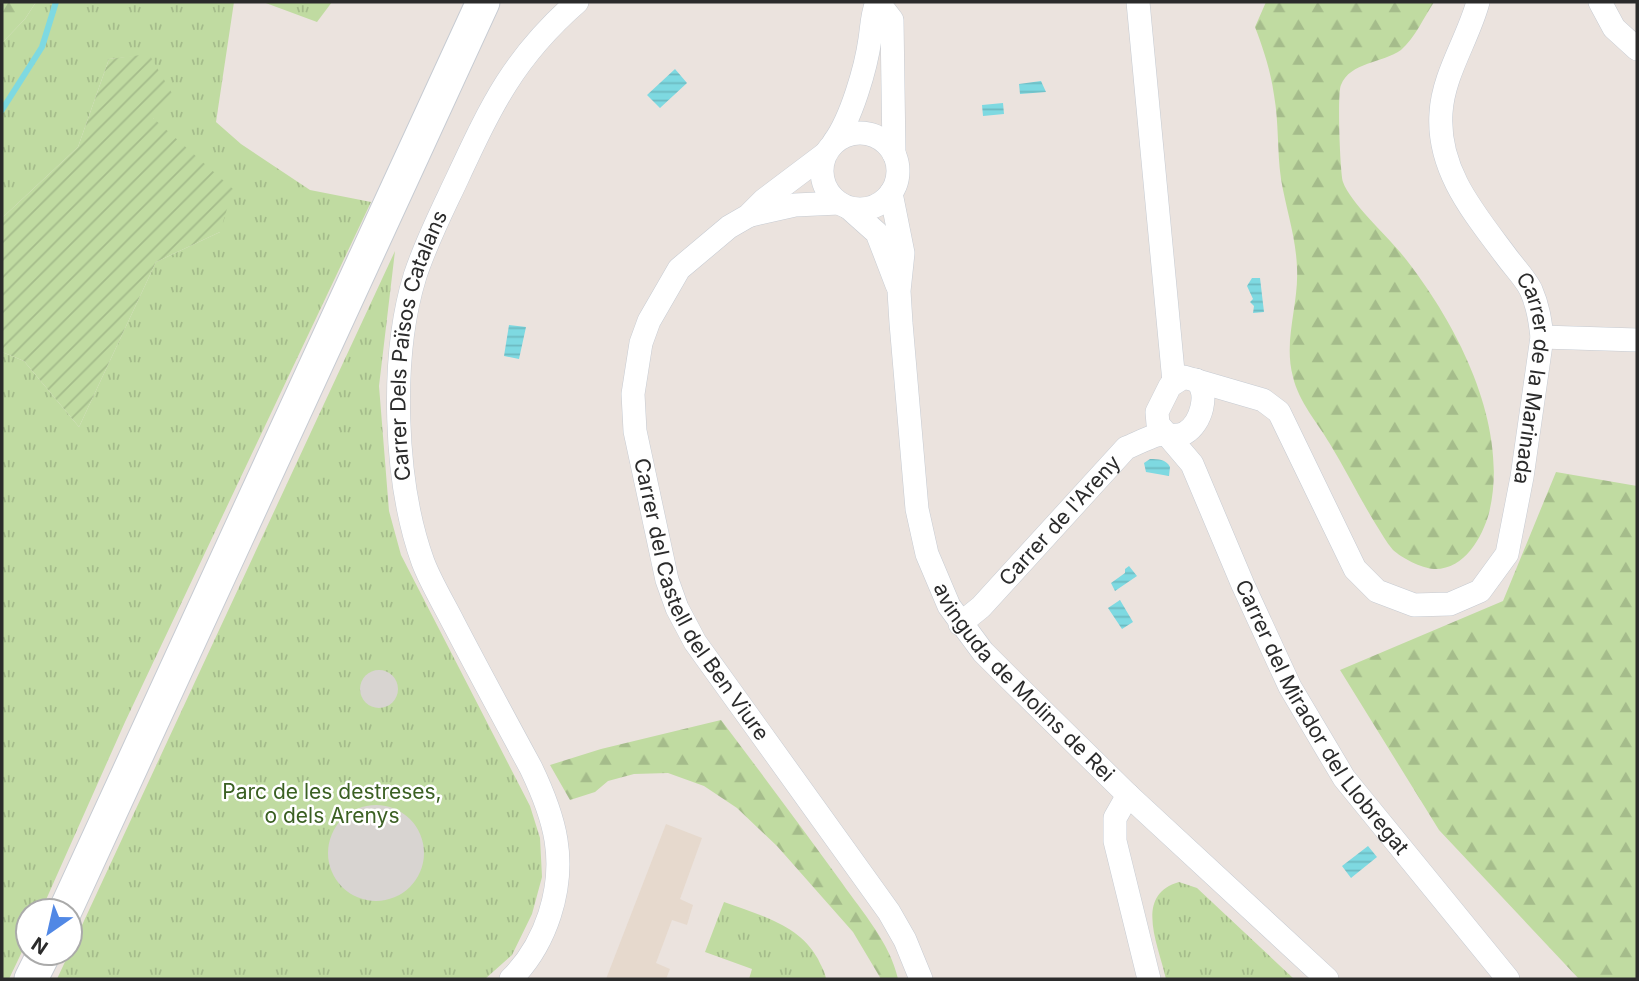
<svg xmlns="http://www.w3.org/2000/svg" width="1639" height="981" viewBox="0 0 1639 981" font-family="Inter,sans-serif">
	<defs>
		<pattern id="grass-tufts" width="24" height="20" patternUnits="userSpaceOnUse" patternTransform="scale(1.75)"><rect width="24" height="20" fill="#c0dba1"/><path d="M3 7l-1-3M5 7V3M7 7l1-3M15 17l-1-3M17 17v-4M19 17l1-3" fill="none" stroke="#a5bc8b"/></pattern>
		<pattern id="forest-firs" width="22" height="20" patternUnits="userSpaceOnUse" patternTransform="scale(1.75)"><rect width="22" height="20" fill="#c0dba1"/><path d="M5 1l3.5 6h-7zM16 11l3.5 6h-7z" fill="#a5bc8b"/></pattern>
		<pattern id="garden-furrows" width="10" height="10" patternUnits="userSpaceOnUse" patternTransform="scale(1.75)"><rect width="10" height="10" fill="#c0dba1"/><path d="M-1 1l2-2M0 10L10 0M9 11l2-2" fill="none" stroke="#a5bc8b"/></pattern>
		<pattern id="water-rules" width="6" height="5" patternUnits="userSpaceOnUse" patternTransform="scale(1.75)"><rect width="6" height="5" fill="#7ed9e1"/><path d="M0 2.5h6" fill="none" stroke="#6dbac1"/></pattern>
	</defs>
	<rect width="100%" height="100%" fill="#ebe3de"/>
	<!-- education -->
	<path fill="#e6d9cd" d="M 666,824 L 702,838 L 680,899 L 693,905 L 687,925 L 672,920 L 656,963 L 670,969 L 666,979 L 606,979 Z"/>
	<!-- grass -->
	<path fill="url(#grass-tufts)" d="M 36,2 L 234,2 L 216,122 L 241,144 L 310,190 L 371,202 L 125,722 L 41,911 L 28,911 L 28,939 L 9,979 L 2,979 L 2,352 L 24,361 L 79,427 L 156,262 L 220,232 L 153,118 L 149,55 L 109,59 L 78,147 L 2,218 L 2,43 L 25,19 Z
		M 263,2 L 332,2 L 317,22 Z
		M 395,251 L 379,386 L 389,511 L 401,555 L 530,806 L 540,838 L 542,877 L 532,914 L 512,955 L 485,979 L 57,979 Z
		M 1179,882 L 1197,888 L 1294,979 L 1166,979 C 1159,946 1133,895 1179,882 Z
		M 724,902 C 759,915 799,924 818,959 C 821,966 825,971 826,979 L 749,979 L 752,969 L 705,952 Z"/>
	<!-- forest -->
	<path fill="url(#forest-firs)" d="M 2,2 L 36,2 L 25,19 L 2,43 Z
		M 1266,2 L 1434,2 C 1424,17 1415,38 1401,50 C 1383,63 1350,62 1341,85 C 1337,92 1340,173 1343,182 C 1350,202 1385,234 1400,252 C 1454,318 1511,424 1489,513 C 1482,538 1464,570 1434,569 C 1421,568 1402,558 1393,550 C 1386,542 1381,532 1375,523 C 1359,497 1346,470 1330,444 C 1317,422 1299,402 1293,377 C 1283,340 1299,305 1297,268 C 1296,237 1286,209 1281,179 C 1277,151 1279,123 1274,95 C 1271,72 1263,48 1255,27 Z
		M 1556,472 L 1637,486 L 1637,979 L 1579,979 L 1439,830 L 1340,670 L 1503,601 Z
		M 721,720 C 762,774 802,828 842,883 C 863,913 890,943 898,979 L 881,979 L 853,932 L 777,846 L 737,808 L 704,786 L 668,773 L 634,774 L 608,781 L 595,792 L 570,800 L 550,765 L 601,749 Z"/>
	<!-- garden -->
	<path fill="url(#garden-furrows)" d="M 149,54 L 173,95 L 153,118 L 233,189 L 220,232 L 156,262 L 79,427 L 24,361 L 2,352 L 2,218 L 78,147 L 109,59 Z"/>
	<!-- plaza -->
	<path fill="#d8d4d1" d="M360 689a19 19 0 1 1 38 0a19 19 0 1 1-38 0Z
		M328 853a48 48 0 1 1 96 0a48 48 0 1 1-96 0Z"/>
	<!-- water -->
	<path fill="url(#water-rules)" d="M 675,69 L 687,83 L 660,108 L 647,95 Z
		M 1041,81 L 1046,92 L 1020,94 L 1019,84 Z
		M 1003,103 L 1004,114 L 983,116 L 982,105 Z
		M 1252,278 L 1260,278 L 1264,312 L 1253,313 L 1254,306 L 1250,302 L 1253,299 L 1247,286 Z
		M 509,325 L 526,327 L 519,359 L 504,356 Z
		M 1150,459 C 1158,459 1166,459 1170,467 L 1169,476 L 1146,472 L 1144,463 Z
		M 1129,566 L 1137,576 L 1115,591 L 1111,583 L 1125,573 L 1125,569 Z
		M 1120,600 L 1133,622 L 1122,629 L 1108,608 Z
		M 1368,846 L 1377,857 L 1351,878 L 1342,866 Z"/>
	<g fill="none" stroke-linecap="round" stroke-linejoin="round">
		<!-- stream -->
		<path stroke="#7ed9e1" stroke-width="6" d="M 2,110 L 42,47 L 56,2"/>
		<!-- street casing -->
		<g stroke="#c6cbd2" stroke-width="24">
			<g id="street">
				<path d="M 878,2 L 892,20 L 894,154"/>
				<path d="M 1138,2 L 1174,382"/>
				<path id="s1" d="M 1478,2 C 1468,39 1443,75 1441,113 C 1437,170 1474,213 1506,256 C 1514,267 1525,278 1531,290 C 1538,306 1540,320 1542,337 L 1522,477 L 1507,554 L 1480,591 L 1450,604 L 1414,605 L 1377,591 L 1355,569 L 1279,412 L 1263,400 L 1184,377 L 1170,386 L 1157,412 L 1158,424 L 1192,464 L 1243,585 L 1290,687 L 1344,778 L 1508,979"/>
				<path d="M 1600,2 L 1614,28 L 1637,49"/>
				<circle cx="860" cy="171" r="38"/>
				<path d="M 834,142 C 851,119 866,68 870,39 C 872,26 872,14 877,2"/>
				<path id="s2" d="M 825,154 L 764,200 L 748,216 L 729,227 L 679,269 L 649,321 L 641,343 L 633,394 L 635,431 L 667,580 L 677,608 L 695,642 L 889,912 L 905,940 L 921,979"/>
				<path id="s3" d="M 891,193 L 903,253 L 899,291 L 901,323 L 917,509 L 927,554 L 949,606 L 983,652 L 1009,678 L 1128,795 L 1327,979"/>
				<path d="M 849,208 L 877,233 L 897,285"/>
				<path d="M 751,215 L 795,205 L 839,203"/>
				<path d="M 1542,337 L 1637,340"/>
				<path id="s4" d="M 960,624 L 981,607 L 1126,448 C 1136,444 1147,438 1157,435 C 1166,433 1176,438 1185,433 C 1201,424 1210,393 1196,380"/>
				<path d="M 1128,795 L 1115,818 L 1115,841 L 1149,979"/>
				<path id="s5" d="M 511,979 C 546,944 564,889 556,840 C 552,815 542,791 531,768 C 505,720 479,672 454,624 C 444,604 431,583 423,562 C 394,482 390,357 415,276 C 426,242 442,211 457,179 C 492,104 514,57 577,2"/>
			</g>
		</g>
		<!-- secondary casing -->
		<g stroke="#c6cbd2" stroke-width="35">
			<path id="secondary" d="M 65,911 L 483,2
				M 31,979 L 44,953"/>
		</g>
		<!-- street -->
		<use href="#street" stroke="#fff" stroke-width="23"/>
		<!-- secondary -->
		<use href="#secondary" stroke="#fff" stroke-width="33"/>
	</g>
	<g text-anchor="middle" stroke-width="5" stroke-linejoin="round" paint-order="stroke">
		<!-- street labels -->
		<g font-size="21" fill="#2b2b2b" stroke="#fff">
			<text dy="7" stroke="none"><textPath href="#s5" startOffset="682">Carrer Dels Països Catalans</textPath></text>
			<text dy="7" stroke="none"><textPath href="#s1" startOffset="410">Carrer de la Marinada</textPath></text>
			<text dy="7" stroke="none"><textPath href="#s4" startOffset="144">Carrer de l'Areny</textPath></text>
			<text dy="7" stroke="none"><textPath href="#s2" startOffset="542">Carrer del Castell del Ben Viure</textPath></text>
			<text dy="7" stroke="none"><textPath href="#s3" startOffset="527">avinguda de Molins de Rei</textPath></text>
			<text dy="7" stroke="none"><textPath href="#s1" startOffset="1447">Carrer del Mirador del Llobregat</textPath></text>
		</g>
		<!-- park labels -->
		<g font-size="21" fill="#3b6023" stroke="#fff">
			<text x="332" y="799">Parc de les destreses,<tspan x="332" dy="24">o dels Arenys</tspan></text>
		</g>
	</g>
	<!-- border -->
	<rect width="1639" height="981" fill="none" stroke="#2b2b2b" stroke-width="7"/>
	<!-- north arrow -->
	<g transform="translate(49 932) rotate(214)"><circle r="33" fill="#ffffff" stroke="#aaaaaa" stroke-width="2"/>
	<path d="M0-5L12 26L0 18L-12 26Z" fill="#5188e5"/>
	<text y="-10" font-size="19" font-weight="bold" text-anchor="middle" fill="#2b2b2b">N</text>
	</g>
</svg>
